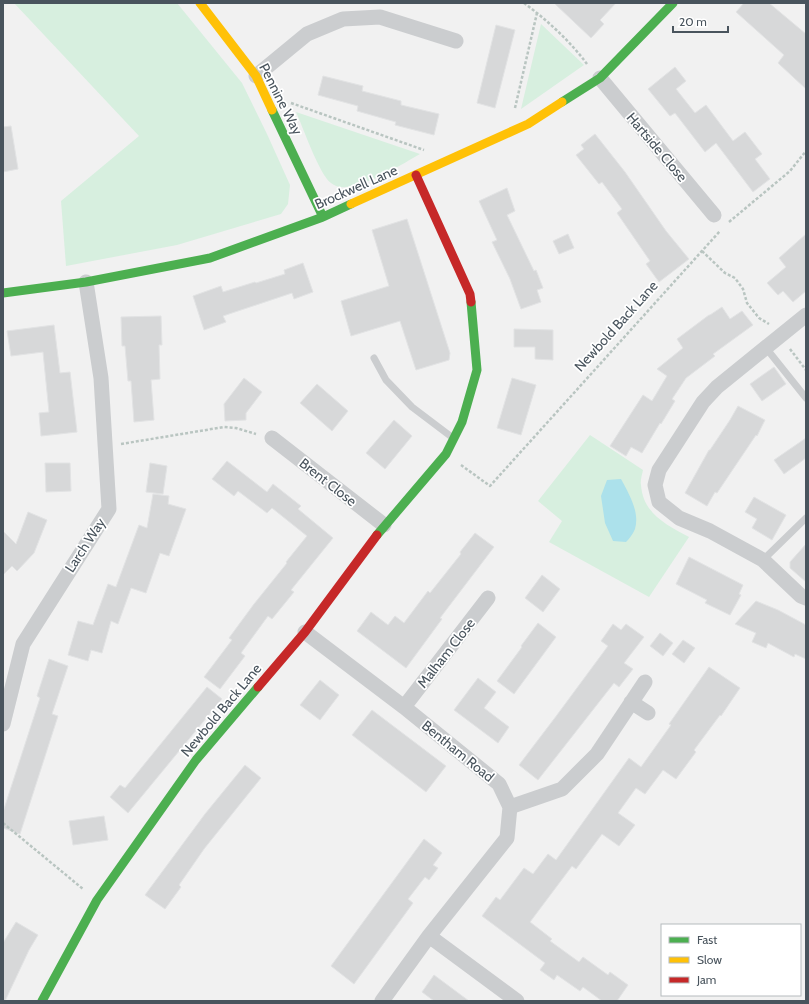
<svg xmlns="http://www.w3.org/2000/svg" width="809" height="1004" viewBox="0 0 809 1004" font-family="Cabin,sans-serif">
	<rect width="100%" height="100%" fill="#f1f1f1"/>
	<!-- green -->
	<path fill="#d7efdf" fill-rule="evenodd" d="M 14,3 L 177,3 L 242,83 L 267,134 L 290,185 L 288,204 L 281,214 L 177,245 L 66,266 L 61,201 L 139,136 Z
		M 541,24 L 584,65 L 521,109 Z
		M 296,112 L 420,154 C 402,164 349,199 331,183 C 319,174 303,127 296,112 Z
		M 590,435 L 643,470 C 642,475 640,481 641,485 C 643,514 667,525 689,537 L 649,597 L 549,542 L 562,521 L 538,501 ZM 607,480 L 621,480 L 630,497 Z"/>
	<!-- water -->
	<path fill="#ace1eb" d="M 621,479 C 629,494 640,512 635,529 C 633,534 629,539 626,542 L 613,541 L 605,523 L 601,496 L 607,480 Z"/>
	<!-- building -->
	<path fill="#d7d8d9" stroke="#e2e3e4" d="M 554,3 L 616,3 L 600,20 L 604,24 L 591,38 Z
		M 744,3 L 769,3 L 806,34 L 806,89 L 778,63 L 784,55 L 736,12 Z
		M 496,25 L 515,30 L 495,108 L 477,103 Z
		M 675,67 L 686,81 L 676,89 L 695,113 L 706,105 L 733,141 L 745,132 L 762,154 L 755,159 L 770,179 L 753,192 L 716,143 L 705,152 L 675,113 L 670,116 L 648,89 Z
		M 323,76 L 363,86 L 362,91 L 401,101 L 401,105 L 439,114 L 434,135 L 395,125 L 396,122 L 357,111 L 358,106 L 318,95 Z
		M 11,126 L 18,169 L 3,172 L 3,127 Z
		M 595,134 L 625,172 L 666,231 L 689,259 L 659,282 L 646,264 L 650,261 L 617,213 L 622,209 L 602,182 L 599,184 L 576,155 L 584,149 L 581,145 Z
		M 507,188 L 515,211 L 507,215 L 534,271 L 536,270 L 543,288 L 537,290 L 541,302 L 521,309 L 510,279 L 492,242 L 497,240 L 479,201 Z
		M 407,219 L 450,353 L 449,360 L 416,370 L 400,321 L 351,336 L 341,301 L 389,286 L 372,230 Z
		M 568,234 L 574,248 L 559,254 L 553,241 Z
		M 806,234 L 806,291 L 793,302 L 783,291 L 778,295 L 767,283 L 786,267 L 779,258 Z
		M 303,263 L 313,292 L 294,299 L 292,293 L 223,316 L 226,322 L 204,330 L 193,296 L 221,286 L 223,292 L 255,282 L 256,283 L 285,274 L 284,270 Z
		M 722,307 L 730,319 L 742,311 L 753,325 L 713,354 L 715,356 L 686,378 L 672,399 L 675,401 L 661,424 L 660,423 L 642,453 L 631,447 L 626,456 L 610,446 L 643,395 L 652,401 L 667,376 L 657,369 L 683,348 L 677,339 L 709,315 L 710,315 Z
		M 161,316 L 162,345 L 159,345 L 160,379 L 151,380 L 154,420 L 134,422 L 131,381 L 128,381 L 125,346 L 122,346 L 121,317 Z
		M 54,325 L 60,373 L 70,372 L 77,432 L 41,436 L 39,413 L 49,412 L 43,352 L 11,356 L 7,331 Z
		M 514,329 L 553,330 L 553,360 L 535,359 L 535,347 L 514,347 Z
		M 774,367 L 786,384 L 762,401 L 750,384 Z
		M 244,378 L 262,392 L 246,413 L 246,420 L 225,421 L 224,404 Z
		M 512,378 L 536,385 L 521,435 L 497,428 Z
		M 317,384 L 348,411 L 332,431 L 300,403 Z
		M 738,406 L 765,420 L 757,436 L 756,435 L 717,493 L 715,492 L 707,506 L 685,493 L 709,450 L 710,450 L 730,420 Z
		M 394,420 L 412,436 L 385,469 L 366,453 Z
		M 806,438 L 806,458 L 784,474 L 774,460 Z
		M 227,461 L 267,492 L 273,484 L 301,506 L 298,509 L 333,538 L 291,590 L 294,592 L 272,619 L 268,616 L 241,653 L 245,656 L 220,689 L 204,677 L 232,640 L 229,638 L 254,604 L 287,563 L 286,562 L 307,536 L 272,508 L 267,513 L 238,491 L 234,496 L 212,479 Z
		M 45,463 L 70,463 L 71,491 L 46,492 Z
		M 150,463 L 167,466 L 163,494 L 146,492 Z
		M 153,494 L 169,496 L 168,504 L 186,509 L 169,556 L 160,553 L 146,593 L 131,588 L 118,624 L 111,621 L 102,653 L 91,650 L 88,661 L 68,655 L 78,621 L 93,625 L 108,584 L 116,587 L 139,525 L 147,528 Z
		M 754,497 L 786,515 L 772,540 L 752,528 L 757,519 L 745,512 Z
		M 28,512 L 47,520 L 34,553 L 17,571 L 12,566 L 3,575 L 3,531 L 16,544 Z
		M 475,533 L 494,547 L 440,618 L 442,619 L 406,668 L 357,631 L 371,612 L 388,625 L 395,616 L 404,623 L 428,591 L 430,593 L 461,554 L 460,552 Z
		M 806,544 L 806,582 L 790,568 L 790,562 Z
		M 689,557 L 743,585 L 739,594 L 741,595 L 730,615 L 705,603 L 707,600 L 676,584 Z
		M 542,575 L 560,589 L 543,612 L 525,598 Z
		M 756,601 L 778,610 L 806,625 L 806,659 L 795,654 L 794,657 L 768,643 L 766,648 L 752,642 L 756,633 L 735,624 Z
		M 538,623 L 556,637 L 514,694 L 497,681 L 522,647 L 521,646 Z
		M 613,624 L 621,630 L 626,624 L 644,637 L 624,663 L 633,669 L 619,687 L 614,683 L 538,780 L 519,765 L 557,715 L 608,646 L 601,641 Z
		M 660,633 L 673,643 L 663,656 L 650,646 Z
		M 683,640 L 695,648 L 684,663 L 672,654 Z
		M 49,659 L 68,666 L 52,714 L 58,716 L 20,834 L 3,828 L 3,812 L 40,698 L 37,696 Z
		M 709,667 L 740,688 L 721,716 L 720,715 L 694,750 L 696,752 L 676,779 L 663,770 L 645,794 L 636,788 L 618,813 L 635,825 L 619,846 L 602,834 L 576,869 L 572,866 L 530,922 L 552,939 L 550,941 L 579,962 L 583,957 L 608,975 L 610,972 L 628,985 L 617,1001 L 602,1001 L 583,987 L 580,991 L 557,975 L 554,980 L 540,970 L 545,963 L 482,916 L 496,897 L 500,900 L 524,868 L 533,874 L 548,854 L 556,860 L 629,758 L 641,767 L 671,725 L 669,724 Z
		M 478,678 L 496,692 L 484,708 L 509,727 L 498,743 L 454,710 Z
		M 320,680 L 339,695 L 320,720 L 300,705 Z
		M 207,687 L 222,699 L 128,813 L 110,797 L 120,785 L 125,788 Z
		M 372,710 L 446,766 L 426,792 L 352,735 Z
		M 245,765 L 261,778 L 204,849 L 179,885 L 181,887 L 165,909 L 145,895 L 205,814 Z
		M 104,816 L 108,840 L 73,845 L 69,821 Z
		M 424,839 L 442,853 L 433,865 L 438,868 L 429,880 L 425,877 L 408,899 L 413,903 L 354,984 L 331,966 Z
		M 16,922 L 38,935 L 29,950 L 5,1001 L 3,1001 L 3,943 Z
		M 434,975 L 469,1001 L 434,1001 L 422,992 Z"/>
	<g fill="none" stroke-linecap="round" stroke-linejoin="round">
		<!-- path -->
		<path stroke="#b9c5c1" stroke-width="2.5" stroke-dasharray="3 2" stroke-linecap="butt" d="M 524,3 C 547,20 570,41 587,64
			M 291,103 L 424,150
			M 515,108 L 537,13
			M 729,222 L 790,171 L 806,151
			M 702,251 L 725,273 L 735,278 L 743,289 L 747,303 L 759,318 L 769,324
			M 790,349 L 806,370
			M 121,444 L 224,427 L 236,428 L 256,434
			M 461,465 L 490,486 L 720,231
			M 3,823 L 83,889"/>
		<!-- lane -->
		<path stroke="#cbcdcf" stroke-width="7" d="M 766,348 L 806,398
			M 374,358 L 386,380 L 412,407 L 453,438
			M 763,560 L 806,518"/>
		<!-- street -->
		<path stroke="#cbcdcf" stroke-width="15" d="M 256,76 L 307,34 L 343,19 L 380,17 L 456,41
			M 600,78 L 714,215
			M 806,315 L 717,387 L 703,402 L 659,470 L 655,485 L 659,502 L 679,518 L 710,531 L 763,560 L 801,596 L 806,598
			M 272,438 L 384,525
			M 305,632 L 404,707 L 499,784 L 510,807 L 507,838 L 429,936 L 382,1001
			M 631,702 L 648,713
			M 404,707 L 488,598
			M 3,724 L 23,644 L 109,509 L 101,378 L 86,282
			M 510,807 L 562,789 L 597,754 L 645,682
			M 429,936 L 517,1001"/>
		<!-- fast -->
		<path stroke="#4caf50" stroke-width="9" d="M 562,102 L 600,78 L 673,3
			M 272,110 L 323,217
			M 3,293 L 86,282 L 210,258 L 323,217 L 351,204
			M 377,535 L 446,454 L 462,422 L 477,370 L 471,302
			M 42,1001 L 97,900 L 196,760 L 258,687"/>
		<!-- slow -->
		<path stroke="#ffc107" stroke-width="9" d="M 200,3 L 256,76 L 272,110
			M 351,204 L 528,124 L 562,102"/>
		<!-- jam -->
		<path stroke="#c62828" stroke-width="9" d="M 416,175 L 470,294 L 471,302
			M 258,687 L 305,632 L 377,535"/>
	</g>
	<g text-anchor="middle" stroke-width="3.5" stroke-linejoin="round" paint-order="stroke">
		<!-- street labels -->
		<g font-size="14" fill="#49545d" stroke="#fff">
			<text transform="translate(281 99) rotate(63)" y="5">Pennine Way</text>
			<text transform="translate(657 147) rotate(50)" y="5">Hartside Close</text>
			<text transform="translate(356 187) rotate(-24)" y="5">Brockwell Lane</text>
			<text transform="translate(616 326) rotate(-48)" y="5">Newbold Back Lane</text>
			<text transform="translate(328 482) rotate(38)" y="5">Brent Close</text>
			<text transform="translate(85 545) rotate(-57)" y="5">Larch Way</text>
			<text transform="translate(446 653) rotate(-52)" y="5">Malham Close</text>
			<text transform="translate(221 710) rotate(-50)" y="5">Newbold Back Lane</text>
			<text transform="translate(458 751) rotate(39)" y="5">Bentham Road</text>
		</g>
	</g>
	<!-- border -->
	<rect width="809" height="1004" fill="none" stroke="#49545d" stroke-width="8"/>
	<!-- legend -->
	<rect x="661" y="924" width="140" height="72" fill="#ffffff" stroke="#b6bbbe"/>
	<rect x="669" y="937" width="20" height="6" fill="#4caf50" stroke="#b6bbbe"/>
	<text x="697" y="944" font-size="12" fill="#49545d">Fast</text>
	<rect x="669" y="957" width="20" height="6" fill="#ffc107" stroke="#b6bbbe"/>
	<text x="697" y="964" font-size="12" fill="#49545d">Slow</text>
	<rect x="669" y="977" width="20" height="6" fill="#c62828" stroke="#b6bbbe"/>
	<text x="697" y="984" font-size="12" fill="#49545d">Jam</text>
	<!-- scale -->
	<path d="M673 26v6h55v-6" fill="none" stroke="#49545d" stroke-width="2"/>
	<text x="679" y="26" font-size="12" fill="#49545d" stroke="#ffffff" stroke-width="3" paint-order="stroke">20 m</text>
</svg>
